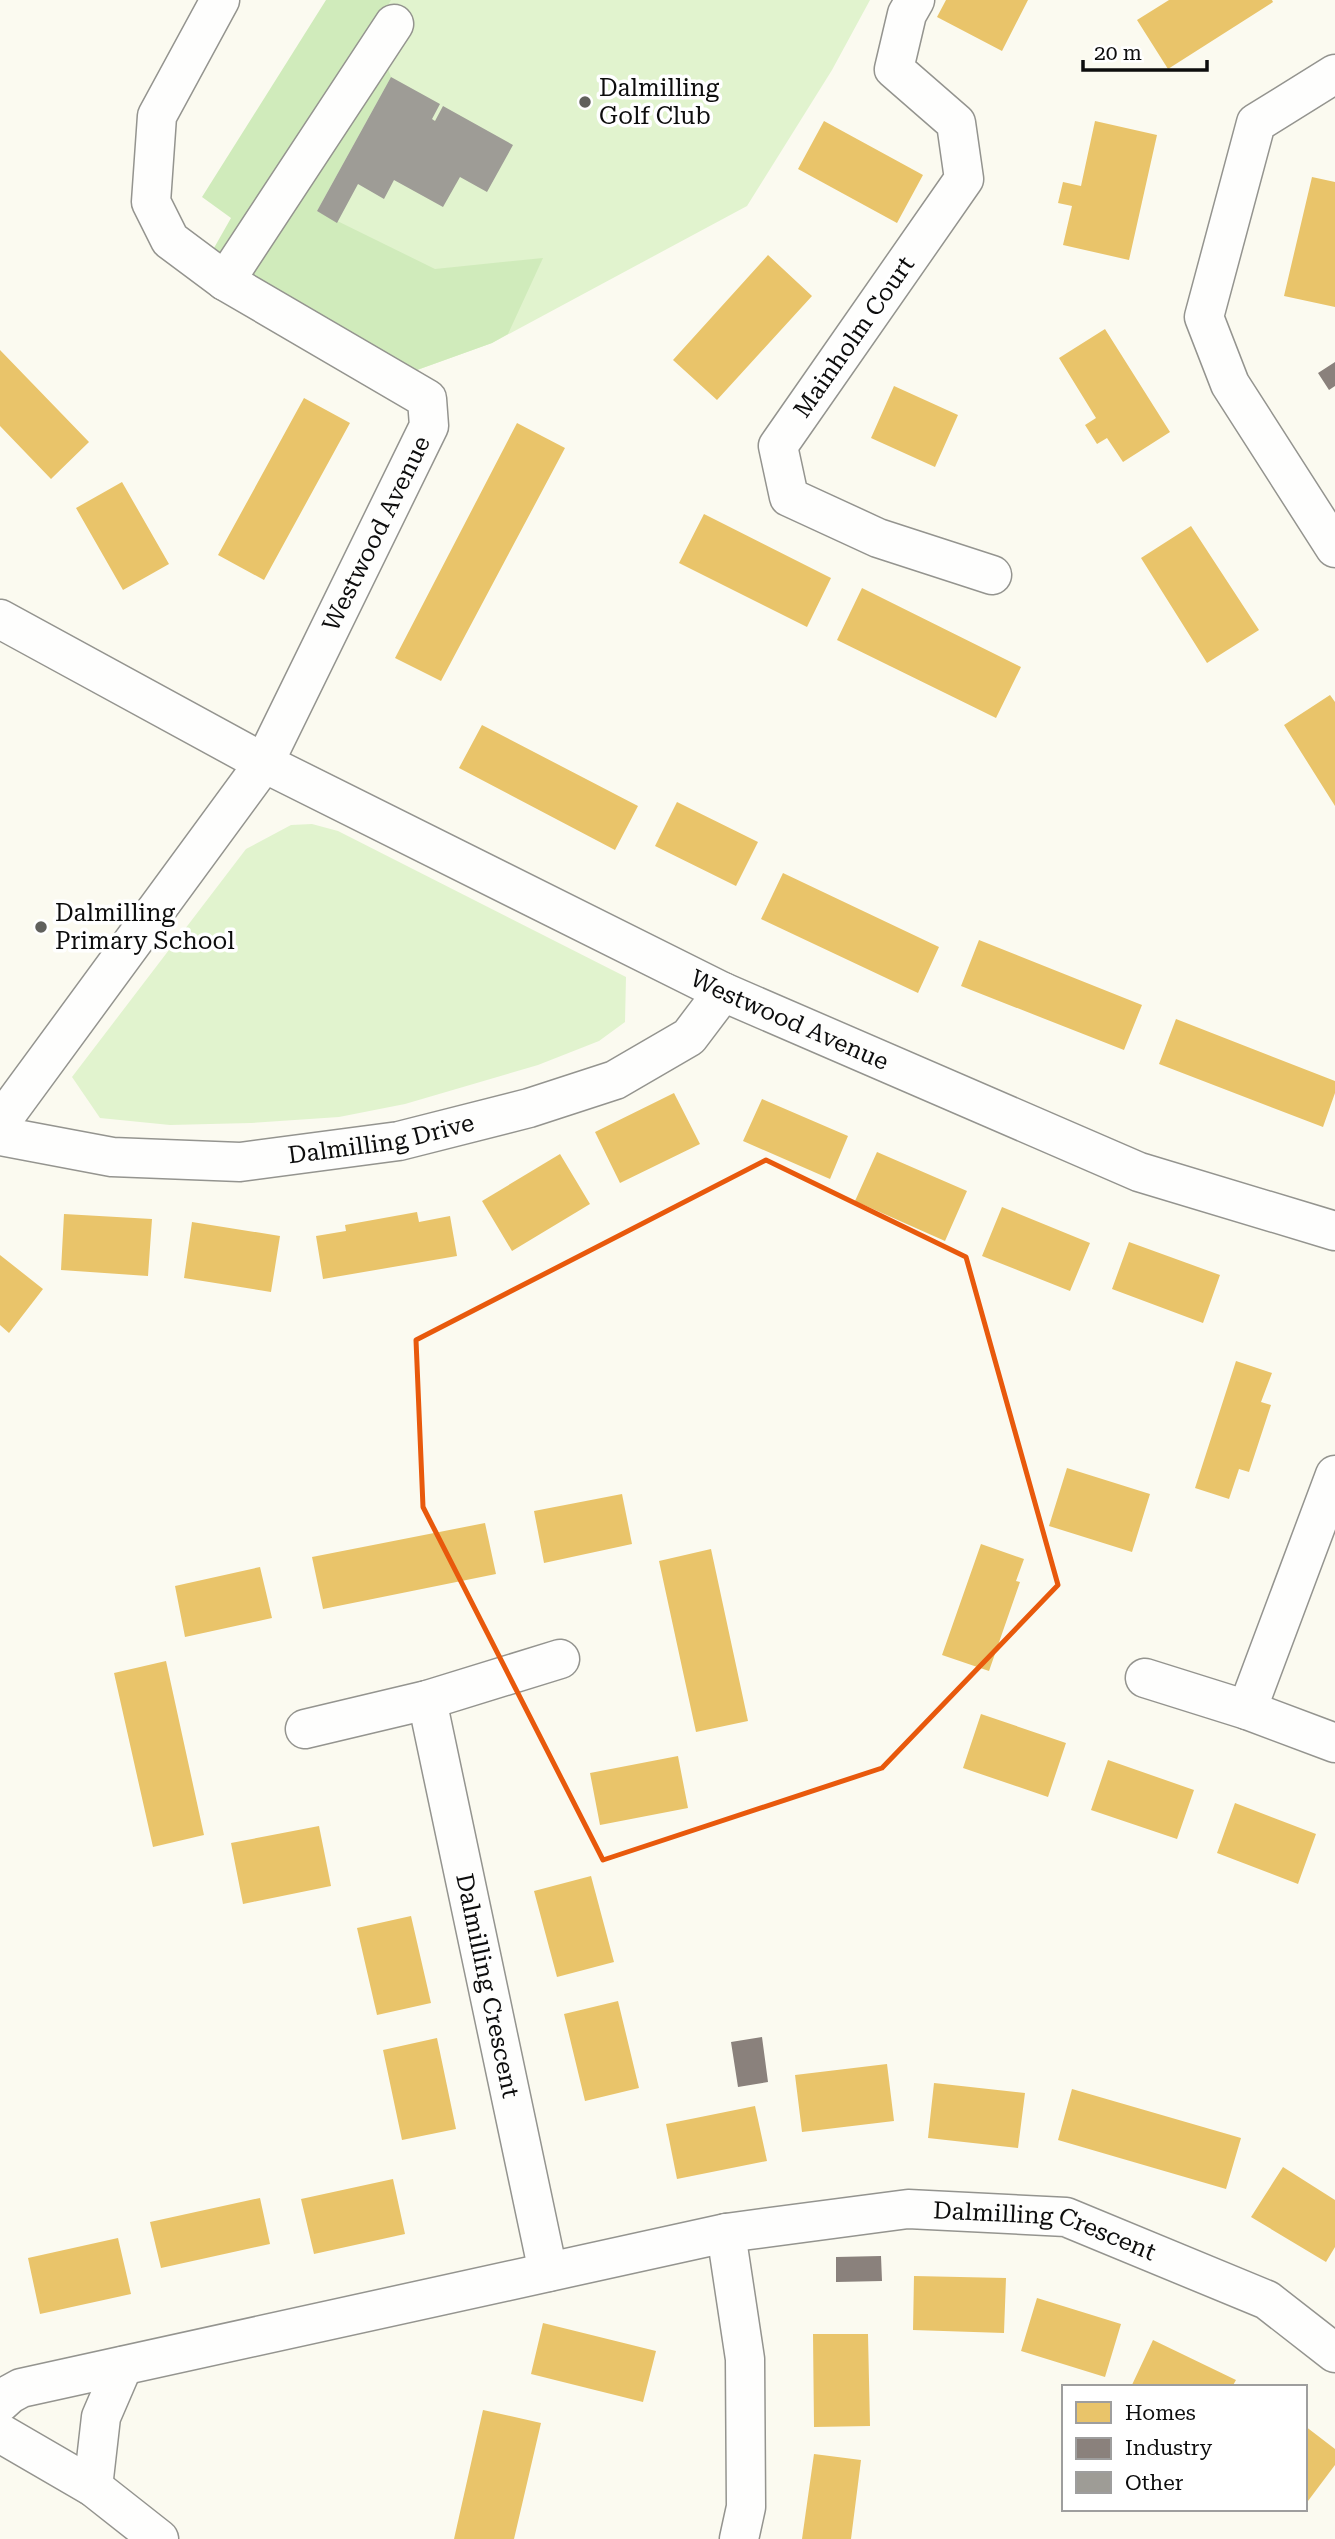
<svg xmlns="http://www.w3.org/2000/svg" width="1335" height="2539" viewBox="0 0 1335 2539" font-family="'Roboto Serif',serif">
	<rect width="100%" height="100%" fill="#fbfaf0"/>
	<!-- green -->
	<path fill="#e1f3ce" d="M 368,0 L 870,0 L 832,70 L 747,206 L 492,343 L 417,370 L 232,218 Z
		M 312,824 L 338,831 L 626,977 L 625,1022 L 599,1041 L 538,1065 L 405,1104 L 339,1117 L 251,1123 L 170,1125 L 100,1118 L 72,1077 L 246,849 L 291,825 Z"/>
	<!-- forest -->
	<path fill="#d0ebbb" d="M 326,0 L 391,0 L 374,30 L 391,77 L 317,211 L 435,269 L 543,258 L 508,334 L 492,343 L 417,370 L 341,332 L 210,255 L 231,218 L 202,197 Z"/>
	<!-- homes -->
	<path fill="#e9c46a" d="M 946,0 L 1028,0 L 1002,51 L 937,17 Z
		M 1169,0 L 1272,0 L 1273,2 L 1168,69 L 1137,20 Z
		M 824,121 L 923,175 L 897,223 L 798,169 Z
		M 1095,121 L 1157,135 L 1129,260 L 1063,245 L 1072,206 L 1058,203 L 1063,182 L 1081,186 Z
		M 1312,177 L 1335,182 L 1335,307 L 1284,296 Z
		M 768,255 L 812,296 L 717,400 L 673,360 Z
		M 1105,329 L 1170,432 L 1123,462 L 1107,438 L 1097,444 L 1085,425 L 1096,418 L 1059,358 Z
		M 0,350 L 89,442 L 51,479 L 0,426 Z
		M 894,386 L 958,415 L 935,467 L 871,438 Z
		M 304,398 L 350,423 L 264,580 L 218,555 Z
		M 517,423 L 565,448 L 441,681 L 395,658 Z
		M 122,482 L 169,564 L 123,590 L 76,508 Z
		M 704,514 L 831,578 L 807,627 L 679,563 Z
		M 1191,526 L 1259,630 L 1207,663 L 1141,558 Z
		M 862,588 L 1021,667 L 996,718 L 837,640 Z
		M 1330,695 L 1335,702 L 1335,806 L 1284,725 Z
		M 482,725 L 638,806 L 615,850 L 459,768 Z
		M 677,802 L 758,842 L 736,886 L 655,846 Z
		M 783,873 L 939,947 L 918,993 L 761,919 Z
		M 979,940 L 1142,1005 L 1124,1050 L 961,986 Z
		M 1176,1019 L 1335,1081 L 1335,1093 L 1323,1127 L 1159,1064 Z
		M 674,1093 L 700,1144 L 620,1183 L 595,1132 Z
		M 762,1099 L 848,1136 L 830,1179 L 743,1141 Z
		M 877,1152 L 967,1191 L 945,1241 L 855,1201 Z
		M 560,1154 L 590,1204 L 512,1251 L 482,1201 Z
		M 1002,1207 L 1090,1243 L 1070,1291 L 982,1256 Z
		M 417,1212 L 419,1222 L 450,1216 L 457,1256 L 323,1279 L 316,1236 L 346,1231 L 345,1225 Z
		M 64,1214 L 152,1219 L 148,1276 L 61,1270 Z
		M 192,1222 L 280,1236 L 271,1292 L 184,1278 Z
		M 1129,1242 L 1220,1275 L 1203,1323 L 1112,1289 Z
		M 0,1255 L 43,1289 L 9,1333 L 0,1325 Z
		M 1236,1361 L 1272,1373 L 1261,1402 L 1271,1405 L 1249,1472 L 1239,1469 L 1229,1499 L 1195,1488 Z
		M 1067,1468 L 1150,1494 L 1132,1552 L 1049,1526 Z
		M 622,1494 L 632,1544 L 544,1563 L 534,1511 Z
		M 485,1523 L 496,1574 L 323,1609 L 312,1557 Z
		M 981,1544 L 1024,1559 L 1016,1581 L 1020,1582 L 989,1671 L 942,1655 Z
		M 711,1549 L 748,1721 L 696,1732 L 659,1561 Z
		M 260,1567 L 272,1618 L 185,1637 L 175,1586 Z
		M 166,1661 L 204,1835 L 153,1847 L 114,1673 Z
		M 981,1714 L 1066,1743 L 1048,1797 L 963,1768 Z
		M 678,1756 L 688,1808 L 600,1825 L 590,1773 Z
		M 1108,1760 L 1194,1790 L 1177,1839 L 1091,1810 Z
		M 1235,1803 L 1316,1834 L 1298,1884 L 1217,1853 Z
		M 319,1826 L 331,1886 L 243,1904 L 231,1843 Z
		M 591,1876 L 614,1962 L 557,1977 L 534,1891 Z
		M 411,1916 L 431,2003 L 377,2015 L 357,1928 Z
		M 618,2001 L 639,2088 L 585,2101 L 564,2014 Z
		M 437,2038 L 456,2129 L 402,2140 L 383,2050 Z
		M 887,2064 L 894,2121 L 802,2132 L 795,2075 Z
		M 934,2083 L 1025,2093 L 1018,2148 L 928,2138 Z
		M 1072,2089 L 1241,2138 L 1226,2189 L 1058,2140 Z
		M 755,2106 L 767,2161 L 677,2179 L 666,2124 Z
		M 1283,2167 L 1335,2200 L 1335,2247 L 1326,2262 L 1251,2217 Z
		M 393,2179 L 405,2234 L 314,2254 L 301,2199 Z
		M 260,2198 L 270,2244 L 161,2268 L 150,2222 Z
		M 118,2238 L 131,2294 L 40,2314 L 28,2258 Z
		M 914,2276 L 1006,2278 L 1004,2333 L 913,2330 Z
		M 1037,2298 L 1121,2324 L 1105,2377 L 1021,2351 Z
		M 543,2323 L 656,2351 L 643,2402 L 531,2374 Z
		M 813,2334 L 868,2334 L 870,2426 L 814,2427 Z
		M 1153,2340 L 1236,2380 L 1232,2387 L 1131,2387 Z
		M 483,2410 L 541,2423 L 514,2539 L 454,2539 Z
		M 1305,2426 L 1335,2449 L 1335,2465 L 1308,2501 L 1305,2499 Z
		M 814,2454 L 861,2460 L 851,2539 L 802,2539 Z"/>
	<!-- industry -->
	<path fill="#8a817c" d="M 1335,362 L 1335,386 L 1329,390 L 1318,373 Z
		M 762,2037 L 768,2082 L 738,2087 L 731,2042 Z
		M 881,2256 L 882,2281 L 836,2282 L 836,2257 Z"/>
	<!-- building -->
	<path fill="#9e9c96" d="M 391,77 L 440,104 L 432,119 L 435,121 L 443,106 L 513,145 L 487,192 L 460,177 L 443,207 L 394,180 L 384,199 L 358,184 L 337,223 L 317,211 Z"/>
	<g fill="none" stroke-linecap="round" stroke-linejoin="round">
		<!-- minor casing -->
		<g stroke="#94948f" stroke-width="41">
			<g id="minor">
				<path d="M 915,0 L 907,14 L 894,69 L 956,123 L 964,179 L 778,446 L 789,497 L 878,538 L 992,575"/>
				<path d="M 1335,74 L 1256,123 L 1204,317 L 1230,384 L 1335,548"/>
				<path d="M 225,281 L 394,24"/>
				<path id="s1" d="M 0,619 L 264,763 L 723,992 L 1139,1172 L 1335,1231"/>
				<path id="s2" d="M 0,1123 L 264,763 L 429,426 L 427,399 L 225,281 L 170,240 L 151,202 L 157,116 L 220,0"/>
				<path id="s3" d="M 0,1136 L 112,1157 L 240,1162 L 399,1141 L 529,1108 L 615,1080 L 689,1037 L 723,992"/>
				<path d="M 1145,1678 L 1247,1710 L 1335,1475"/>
				<path id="s4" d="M 427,1700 L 548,2272"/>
				<path d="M 1247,1710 L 1335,1743"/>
				<path d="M 305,1729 L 427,1700 L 560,1659"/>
				<path d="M 726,2233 L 745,2359 L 746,2507 L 739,2539"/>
				<path id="s5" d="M 0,2403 L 10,2394 L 21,2388 L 726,2233 L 908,2209 L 1066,2217 L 1267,2300 L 1335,2353"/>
				<path d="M 0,2433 L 93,2487 L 159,2539"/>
				<path d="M 93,2487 L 101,2417 L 123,2366"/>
			</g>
		</g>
		<!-- minor -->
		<use href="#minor" stroke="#fefefd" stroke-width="38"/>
	</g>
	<!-- marked area -->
	<path fill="none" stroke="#e8590c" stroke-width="5" stroke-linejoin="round" d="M 766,1160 L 966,1257 L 1058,1585 L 882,1768 L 603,1860 L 423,1507 L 416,1340 Z"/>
	<!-- markers -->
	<g fill="#60605c" stroke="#fff" stroke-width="2.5">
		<circle cx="585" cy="102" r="7"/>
		<circle cx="41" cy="927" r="7"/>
	</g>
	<g text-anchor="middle" stroke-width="7" stroke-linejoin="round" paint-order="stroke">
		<!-- poi labels -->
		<g font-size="24" fill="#0d0d0d" stroke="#fff" text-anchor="start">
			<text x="599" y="96">Dalmilling<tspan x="599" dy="28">Golf Club</tspan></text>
			<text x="55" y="921">Dalmilling<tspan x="55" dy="28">Primary School</tspan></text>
		</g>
		<!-- street labels -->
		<g font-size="24" fill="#0d0d0d" stroke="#fff">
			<text transform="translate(854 337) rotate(-55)" y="8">Mainholm Court</text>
			<text dy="8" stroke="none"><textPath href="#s2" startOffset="702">Westwood Avenue</textPath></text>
			<text dy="8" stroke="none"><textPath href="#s1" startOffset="886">Westwood Avenue</textPath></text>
			<text dy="8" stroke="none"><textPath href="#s3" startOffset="385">Dalmilling Drive</textPath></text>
			<text dy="8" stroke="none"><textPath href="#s4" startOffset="292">Dalmilling Crescent</textPath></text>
			<text dy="8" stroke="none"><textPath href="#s5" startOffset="1071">Dalmilling Crescent</textPath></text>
		</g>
	</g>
	<!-- legend -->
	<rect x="1062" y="2385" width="245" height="126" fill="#ffffff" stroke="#9e9e9e" stroke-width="2"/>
	<rect x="1076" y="2402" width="35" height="21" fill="#e9c46a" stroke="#9e9e9e" stroke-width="2"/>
	<text x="1125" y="2420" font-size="21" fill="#0d0d0d">Homes</text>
	<rect x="1076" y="2438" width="35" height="21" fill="#8a817c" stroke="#9e9e9e" stroke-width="2"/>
	<text x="1125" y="2455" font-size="21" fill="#0d0d0d">Industry</text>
	<rect x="1076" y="2472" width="35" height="21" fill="#9e9c96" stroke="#9e9e9e" stroke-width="2"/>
	<text x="1125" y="2490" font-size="21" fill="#0d0d0d">Other</text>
	<!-- scale -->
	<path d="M1083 60v10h124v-10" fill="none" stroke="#0d0d0d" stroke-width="3.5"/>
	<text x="1094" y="60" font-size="21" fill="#0d0d0d" stroke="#ffffff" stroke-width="5" paint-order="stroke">20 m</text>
</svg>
